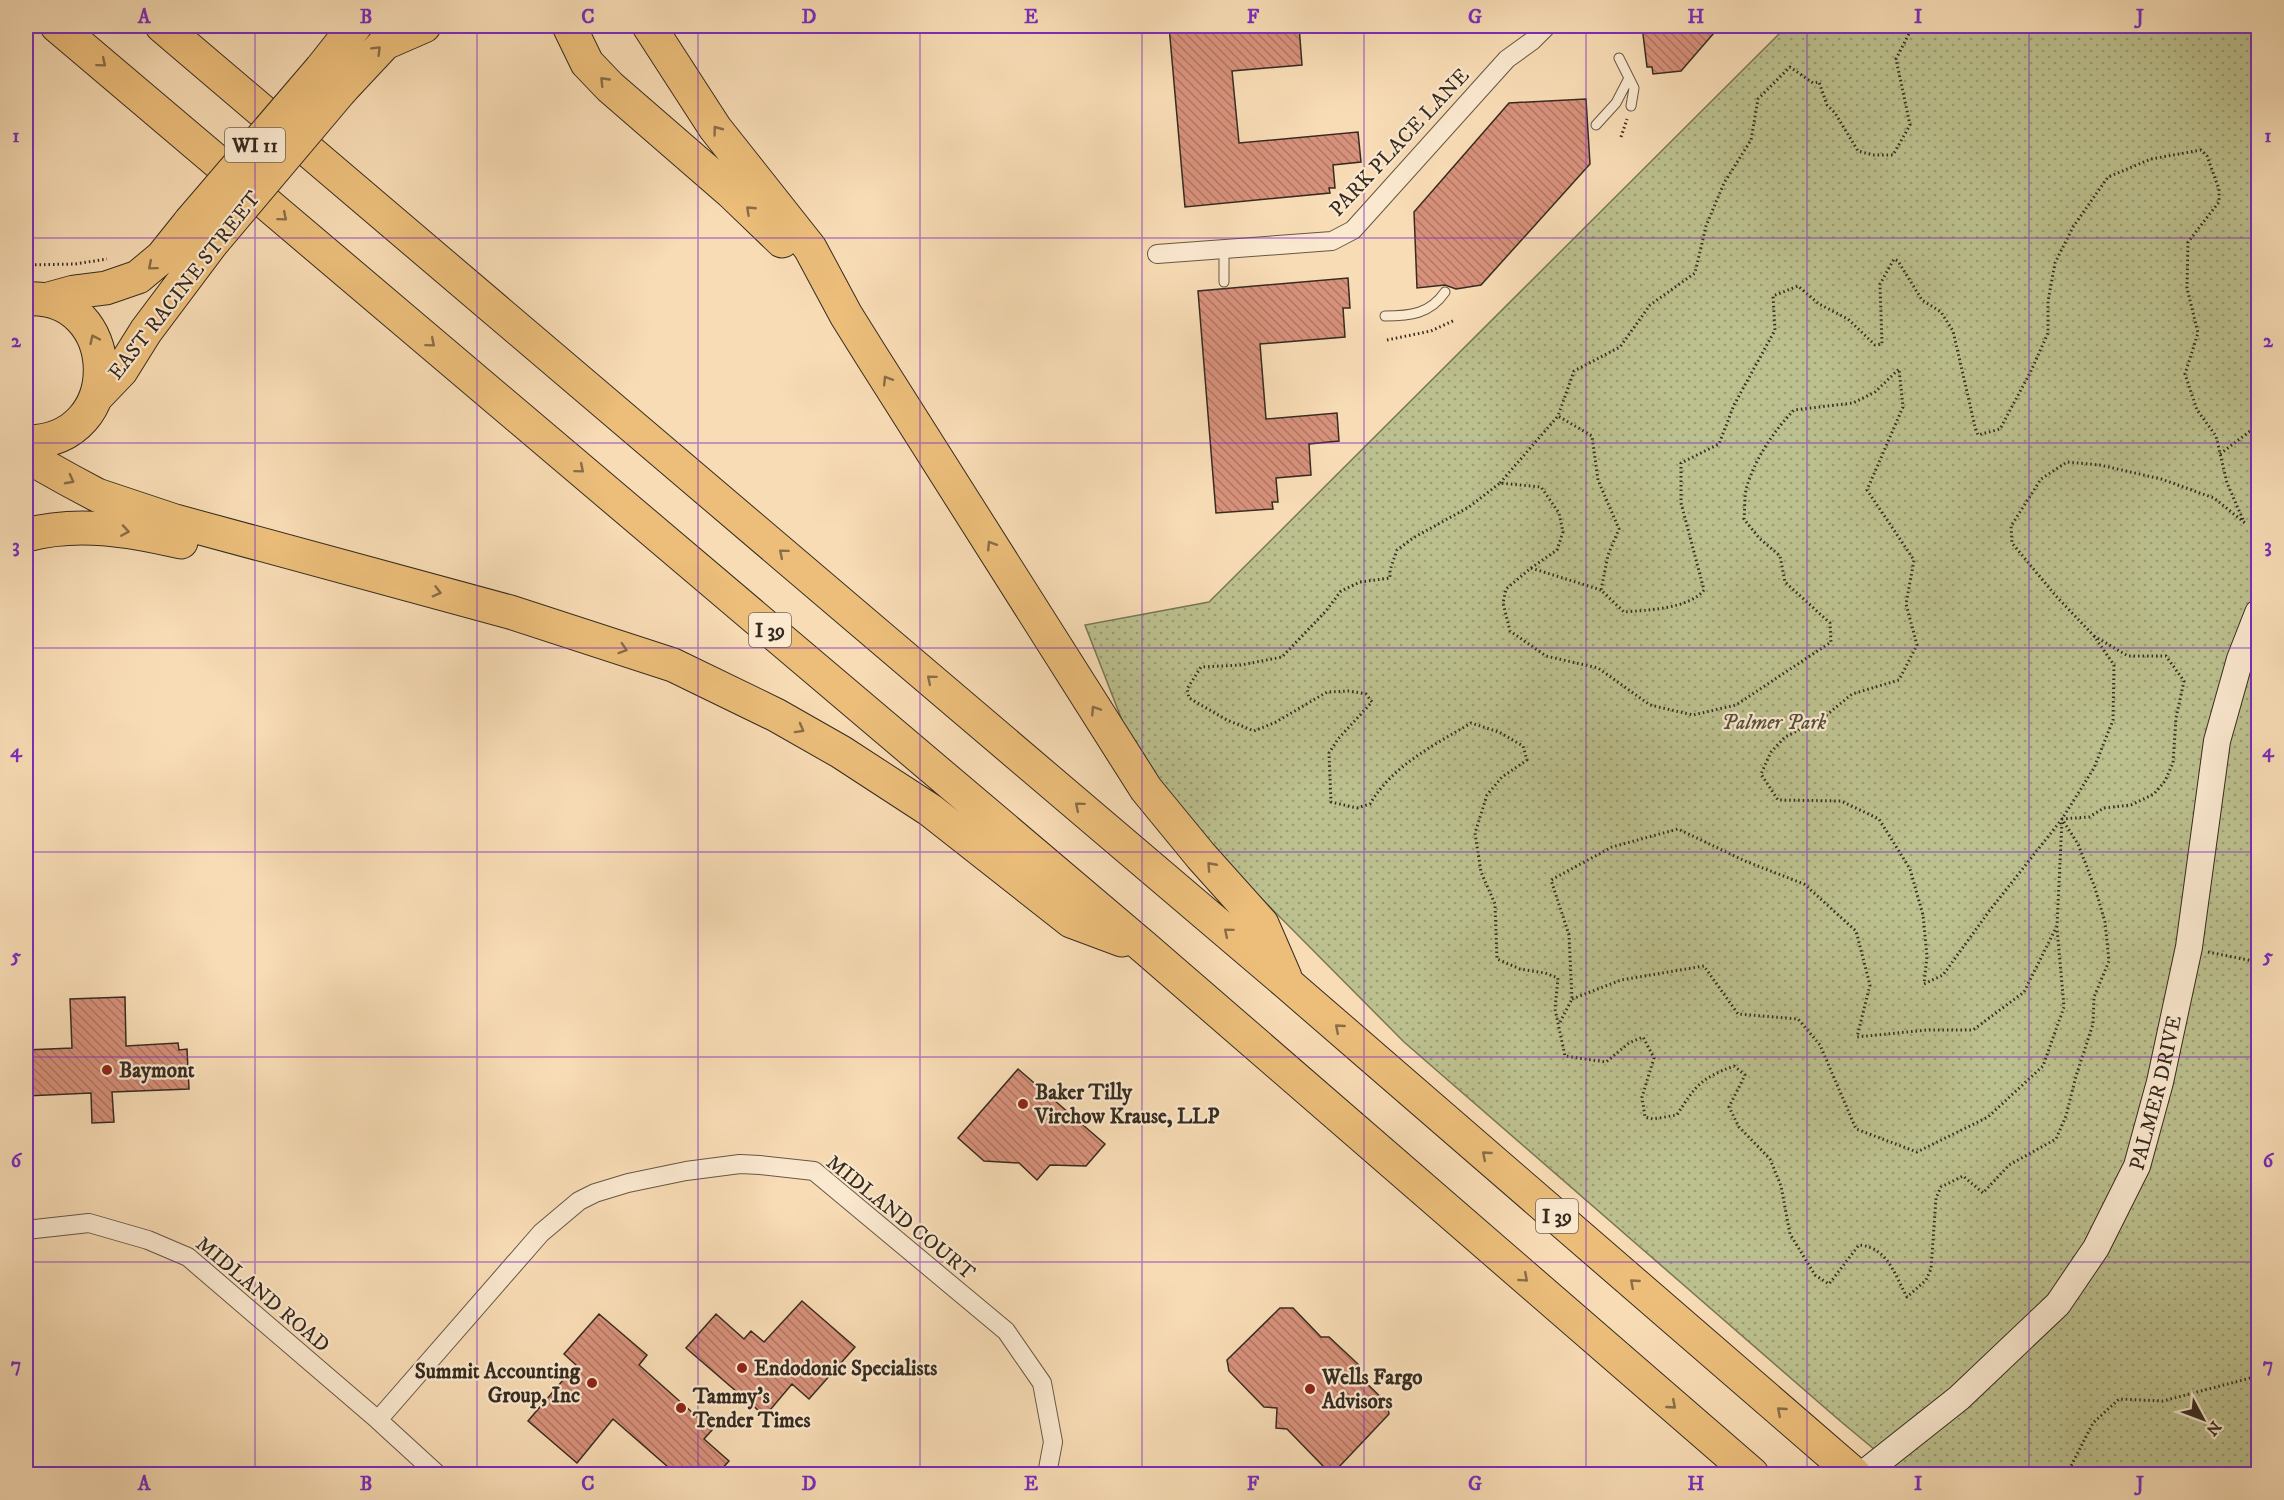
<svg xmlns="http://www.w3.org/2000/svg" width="2284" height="1500" viewBox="0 0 2284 1500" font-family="'IM FELL DW Pica',serif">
	<defs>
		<pattern id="grass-dots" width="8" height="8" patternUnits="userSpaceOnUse" patternTransform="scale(1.5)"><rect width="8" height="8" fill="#bcc08e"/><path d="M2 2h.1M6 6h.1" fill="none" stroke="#9a9c74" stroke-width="1.8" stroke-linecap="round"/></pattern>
		<pattern id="building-back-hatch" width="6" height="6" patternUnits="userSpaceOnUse" patternTransform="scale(1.5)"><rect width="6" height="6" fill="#d8917b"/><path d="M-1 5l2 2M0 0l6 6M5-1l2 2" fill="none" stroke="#b07764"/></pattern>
	</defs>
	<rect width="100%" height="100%" fill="#f8dcb5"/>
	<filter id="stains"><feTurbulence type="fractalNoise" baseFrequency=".00333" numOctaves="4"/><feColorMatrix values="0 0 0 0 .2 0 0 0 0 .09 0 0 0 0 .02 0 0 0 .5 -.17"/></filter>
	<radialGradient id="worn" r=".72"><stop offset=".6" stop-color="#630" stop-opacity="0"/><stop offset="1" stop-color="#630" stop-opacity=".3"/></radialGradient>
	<!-- grass -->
	<path fill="url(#grass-dots)" stroke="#797657" stroke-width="1.5" d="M 1787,26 L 2258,26 L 2258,1474 L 1904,1474 L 1839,1420 L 1404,1042 L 1146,782 L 1085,625 L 1209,602 Z"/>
	<!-- building -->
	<path fill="url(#building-back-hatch)" stroke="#362b20" stroke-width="1.5" d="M 1169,26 L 1299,26 L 1302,65 L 1232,71 L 1239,143 L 1358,132 L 1361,162 L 1333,165 L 1335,188 L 1329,188 L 1330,193 L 1185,207 Z
		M 1642,26 L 1720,26 L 1681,71 L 1653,74 L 1652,67 L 1647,67 Z
		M 1586,99 L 1590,164 L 1481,285 L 1456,289 L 1445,285 L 1417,288 L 1414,212 L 1509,103 Z
		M 1348,278 L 1350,308 L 1343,308 L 1345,337 L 1260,344 L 1266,419 L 1337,413 L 1339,441 L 1309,444 L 1311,475 L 1276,478 L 1278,502 L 1272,502 L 1273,509 L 1216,513 L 1198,291 Z
		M 125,997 L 126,1046 L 178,1043 L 179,1050 L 187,1049 L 189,1089 L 112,1092 L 114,1122 L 92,1123 L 91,1093 L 26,1096 L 26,1050 L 72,1048 L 70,999 Z
		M 1018,1069 L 1105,1144 L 1086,1166 L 1050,1165 L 1037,1180 L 1019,1163 L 984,1161 L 958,1138 Z
		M 802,1301 L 855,1347 L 809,1399 L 792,1384 L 765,1416 L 686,1348 L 716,1314 L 744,1339 L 751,1331 L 764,1342 Z
		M 1280,1308 L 1293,1308 L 1321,1337 L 1329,1337 L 1359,1365 L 1359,1376 L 1387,1403 L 1389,1414 L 1338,1468 L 1324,1467 L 1287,1429 L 1276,1428 L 1277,1408 L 1264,1407 L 1229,1371 L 1227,1360 Z
		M 599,1314 L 647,1355 L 639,1365 L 712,1430 L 704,1439 L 729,1461 L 717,1474 L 661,1474 L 668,1467 L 613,1419 L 577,1463 L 528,1421 L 576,1365 L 564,1354 Z"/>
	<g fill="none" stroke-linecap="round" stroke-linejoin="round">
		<!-- lane casing -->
		<g stroke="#665745" stroke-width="11">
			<path id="lane" d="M 1619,58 L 1634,88 L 1631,106
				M 1596,125 L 1616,103 L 1629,78
				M 1224,282 L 1224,249
				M 1385,316 C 1410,316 1430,314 1445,292"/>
		</g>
		<!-- street casing -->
		<g stroke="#665745" stroke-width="20">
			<path id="street" d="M 1157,254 L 1332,241 L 1353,230 L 1507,59 L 1532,41 L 1547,26
				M 26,1230 L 89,1223 L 148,1240 L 188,1257 L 378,1420 L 437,1474
				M 378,1420 L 541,1233 L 579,1201 L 595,1193 L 628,1183 L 686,1171 L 740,1164 L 760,1165 L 814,1171 L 1006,1331 L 1042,1383 L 1053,1442 L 1047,1474"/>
		</g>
		<!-- secondary casing -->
		<g stroke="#362b20" stroke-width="28">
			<g id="secondary">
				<path id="s1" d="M 1863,1474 L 1959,1398 L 2058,1304 L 2096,1248 L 2137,1166 L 2160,1082 L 2189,947 L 2217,741 L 2240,659 L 2258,613"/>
			</g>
		</g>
		<!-- highway casing -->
		<g stroke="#362b20" stroke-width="35">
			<path id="highway" d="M 57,26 L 1144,947 L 1752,1474
				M 162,26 L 1288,984 L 1854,1474
				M 569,26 L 587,63 L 610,87 L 731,192 L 782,241
				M 649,26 L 715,128 L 810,248 L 846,315 L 871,355 L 1146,789 L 1201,856 L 1262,924 L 1285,977
				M 321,69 L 355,26
				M 341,90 L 385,43 L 424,26
				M 26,299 C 121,292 129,442 26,442
				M 45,300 L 74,292 L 106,288 L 138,277 L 162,257 L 190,222
				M 97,396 L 121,371 L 146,331 L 212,243
				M 26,444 L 44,466 L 69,480 L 97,495 L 175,521 L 510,612 L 673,665 L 776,715 L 841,752 L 930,810 L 1071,921 L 1122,940
				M 26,535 C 78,521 129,530 181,542"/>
		</g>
		<!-- path -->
		<path stroke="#362b20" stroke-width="3" stroke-dasharray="1.5 3" stroke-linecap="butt" d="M 1913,26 L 1896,59 L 1910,125 L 1893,155 L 1873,155 L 1858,151 L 1835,113 L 1827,105 L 1819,82 L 1813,83 L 1790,67 L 1758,99 L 1751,140 L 1724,183 L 1706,226 L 1695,273 L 1650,305 L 1620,347 L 1574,371 L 1558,416 L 1592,436 L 1598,480 L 1619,529 L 1608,555 L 1601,590 L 1624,612 C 1647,610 1689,609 1704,590 L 1681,503 L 1681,463 L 1719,444 L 1734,405 L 1775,330 L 1773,296 L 1798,286 L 1819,304 L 1848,319 L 1875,345 L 1882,344 L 1880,284 L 1894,259 L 1898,261 L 1922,300 L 1941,312 L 1953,331 L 1976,431 L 1978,435 L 2000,429 L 2031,371 L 2048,333 L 2048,301 L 2055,263 L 2073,227 L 2108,177 L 2151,159 L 2201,150 L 2207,156 L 2219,189 L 2219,202 L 2188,242 L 2187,288 L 2198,333 L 2185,374 L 2197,410 L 2216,436 L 2227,483 L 2244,522
			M 2152,26 L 2155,26
			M 1621,137 L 1627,119
			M 26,265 L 75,264 L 107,259
			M 1387,340 L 1431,331 L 1455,320
			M 2220,454 L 2258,425
			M 1500,483 L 1558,416
			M 1531,568 L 1601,590
			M 2094,636 L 2128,656 L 2166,656 L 2184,681 L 2176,718 L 2173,763 L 2165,781 L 2154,794 L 2131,805 L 2104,808 L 2089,817 L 2062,819 L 2078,844 L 2095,888 L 2105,922 L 2109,961 L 2094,997 L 2093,1024 L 2076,1076 L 2066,1116 L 2056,1139 L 2009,1165 L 1983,1193 L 1963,1176 L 1941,1187 L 1936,1198 L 1931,1269 L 1926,1280 L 1907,1297 C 1895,1276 1888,1247 1859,1245 L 1829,1284 L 1815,1275 L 1790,1234 L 1781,1186 L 1770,1159 L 1739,1127 L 1729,1107 L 1745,1075 L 1734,1066 C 1701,1078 1695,1086 1677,1115 L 1653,1119 L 1645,1117 L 1642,1097 L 1654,1058 L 1643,1037 L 1629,1043 L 1606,1062 L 1565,1056 L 1555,1009 L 1558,978 L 1545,973 L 1520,969 L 1497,959 L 1495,904 L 1481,872 L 1475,833 L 1487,795 L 1502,777 L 1527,760 L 1523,746 L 1499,732 L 1471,723 C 1434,745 1392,766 1370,804 L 1357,808 L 1331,802 L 1329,753 L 1338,739 L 1372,702 L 1366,694 L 1350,691 L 1327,692 L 1276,722 L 1254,731 L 1227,720 L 1189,698 L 1187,689 L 1201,667 L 1241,665 L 1282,657 L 1325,612 L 1341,591 L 1360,582 L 1390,578 L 1390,570 L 1397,550 L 1413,538 L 1469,507 L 1500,483 L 1541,487 L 1559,513 L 1563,532 L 1557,550 L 1531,568 L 1506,589 L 1503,603 L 1510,631 L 1546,656 L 1598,668 L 1650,705 L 1693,715 L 1736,705 L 1831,642 L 1830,623 L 1785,582 L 1780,556 L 1759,538 L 1744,519 C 1745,508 1744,496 1747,486 C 1756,457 1774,431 1794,410 L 1853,403 L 1875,392 L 1899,369 L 1903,407 L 1867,490 L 1914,560 L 1906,604 L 1917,645 L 1899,680 L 1852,694 L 1823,718 L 1785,737 L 1771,752 L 1761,774 L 1778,800 L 1841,801 L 1879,819 L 1910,869 L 1923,915 L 1927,956 L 1924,984 L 1943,975 L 1990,910 L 2062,819 L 2094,768 L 2113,720 L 2114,665 L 2094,636 L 2055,595 L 2012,543 L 2011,526 L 2041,479 L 2067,462 L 2100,465 L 2161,479 L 2214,498 L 2245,523
			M 2208,952 L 2258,962
			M 1572,999 L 1621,980 L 1704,966 L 1738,1014 L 1798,1019 L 1820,1045 L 1856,1129 L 1917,1152 L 1988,1117 L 2043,1066 L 2064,1007 L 2057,928
			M 1560,1022 L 1572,999 L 1569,935 L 1551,880 L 1612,847 L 1678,829 L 1745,861 L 1804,884 L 1856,931 L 1870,985 L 1857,1037 L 1927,1030 L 1973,1030 L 2024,992 L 2057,926 L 2062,820
			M 2072,1474 L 2070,1468 L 2093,1423 L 2119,1399 L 2163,1401 L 2258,1376"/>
		<!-- lane -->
		<use href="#lane" stroke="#fae8cf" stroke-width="9"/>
		<!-- street -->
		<use href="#street" stroke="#fae8cf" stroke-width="18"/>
		<!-- secondary -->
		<use href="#secondary" stroke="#fae8cf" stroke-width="26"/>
		<!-- highway -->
		<use href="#highway" stroke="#ecbe7a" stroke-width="33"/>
		<!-- highway-bridge casing -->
		<g stroke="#362b20" stroke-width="35" stroke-linecap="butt">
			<path id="highway-bridge" d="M 190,222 L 321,69
				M 212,243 L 341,90"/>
		</g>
		<!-- highway-bridge -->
		<use href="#highway-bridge" stroke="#ecbe7a" stroke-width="33"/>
	</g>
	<!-- one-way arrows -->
	<defs><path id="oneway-chevron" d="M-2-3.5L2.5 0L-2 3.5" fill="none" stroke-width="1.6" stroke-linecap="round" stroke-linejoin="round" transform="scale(1.5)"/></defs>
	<g stroke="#886d48">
		<use href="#oneway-chevron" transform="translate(377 50) rotate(-45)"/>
		<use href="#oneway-chevron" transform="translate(102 63) rotate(40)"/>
		<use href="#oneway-chevron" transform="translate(604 81) rotate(-134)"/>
		<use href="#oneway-chevron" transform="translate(717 130) rotate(-127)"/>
		<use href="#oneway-chevron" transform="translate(750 210) rotate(-137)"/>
		<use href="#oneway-chevron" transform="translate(283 217) rotate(40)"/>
		<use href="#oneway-chevron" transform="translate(152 266) rotate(140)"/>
		<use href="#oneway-chevron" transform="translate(94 339) rotate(-115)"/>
		<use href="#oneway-chevron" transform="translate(431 343) rotate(40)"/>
		<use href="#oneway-chevron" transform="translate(887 380) rotate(-122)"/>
		<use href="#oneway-chevron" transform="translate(580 469) rotate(40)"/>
		<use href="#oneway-chevron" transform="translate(70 480) rotate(28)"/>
		<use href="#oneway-chevron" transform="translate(125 531) rotate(9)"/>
		<use href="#oneway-chevron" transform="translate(991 545) rotate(-122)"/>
		<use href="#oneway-chevron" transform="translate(783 553) rotate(-140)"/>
		<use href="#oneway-chevron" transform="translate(437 592) rotate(15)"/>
		<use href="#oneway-chevron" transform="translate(623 649) rotate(18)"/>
		<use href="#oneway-chevron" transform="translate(931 679) rotate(-140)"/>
		<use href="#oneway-chevron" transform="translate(1095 710) rotate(-123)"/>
		<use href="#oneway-chevron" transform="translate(800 729) rotate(29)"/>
		<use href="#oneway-chevron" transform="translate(1079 806) rotate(-140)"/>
		<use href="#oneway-chevron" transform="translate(1211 866) rotate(-132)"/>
		<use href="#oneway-chevron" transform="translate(1228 932) rotate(-140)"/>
		<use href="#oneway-chevron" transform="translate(1339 1028) rotate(-139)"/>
		<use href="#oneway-chevron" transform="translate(1486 1155) rotate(-139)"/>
		<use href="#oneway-chevron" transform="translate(1524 1278) rotate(41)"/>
		<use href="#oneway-chevron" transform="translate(1634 1283) rotate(-139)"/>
		<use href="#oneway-chevron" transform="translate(1672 1405) rotate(41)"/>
		<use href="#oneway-chevron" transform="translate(1781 1411) rotate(-139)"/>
	</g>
	<!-- grid -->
	<path fill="none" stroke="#7b2cbf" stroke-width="1.5" stroke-opacity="0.55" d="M 255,26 L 255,1474M 477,26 L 477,1474M 698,26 L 698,1474M 920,26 L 920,1474M 1142,26 L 1142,1474M 1364,26 L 1364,1474M 1586,26 L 1586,1474M 1807,26 L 1807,1474M 2029,26 L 2029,1474M 26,238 L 2258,238M 26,443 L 2258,443M 26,648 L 2258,648M 26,852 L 2258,852M 26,1057 L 2258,1057M 26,1262 L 2258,1262"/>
	<!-- markers -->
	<g fill="#8f2418" stroke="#fae8cf" stroke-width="2">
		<circle cx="107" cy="1070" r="6"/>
		<circle cx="1023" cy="1104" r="6"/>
		<circle cx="742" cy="1368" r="6"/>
		<circle cx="592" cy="1383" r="6"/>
		<circle cx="1310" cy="1389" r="6"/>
		<circle cx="681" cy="1408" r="6"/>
	</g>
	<g text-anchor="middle" stroke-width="4.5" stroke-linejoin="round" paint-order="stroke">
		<!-- shield labels -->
		<g fill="#fae8cf" stroke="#716454" stroke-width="1.5">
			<rect x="225" y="128" width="60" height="34" rx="4.5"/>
			<rect x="749" y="613" width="42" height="34" rx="4.5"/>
			<rect x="1536" y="1199" width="42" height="34" rx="4.5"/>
		</g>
		<g font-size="20" font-weight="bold" fill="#362b20">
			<text x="255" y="152">WI 11</text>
			<text x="770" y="637">I 39</text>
			<text x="1557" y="1223">I 39</text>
		</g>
		<!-- street labels -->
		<g font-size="21" fill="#362b20" stroke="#fae8cf">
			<text transform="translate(1399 142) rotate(-47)" y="7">PARK PLACE LANE</text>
			<text transform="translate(184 285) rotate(-52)" y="7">EAST RACINE STREET</text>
			<text dy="7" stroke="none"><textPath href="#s1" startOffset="494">PALMER DRIVE</textPath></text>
			<text transform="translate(901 1217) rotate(39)" y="7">MIDLAND COURT</text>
			<text transform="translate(263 1294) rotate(40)" y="7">MIDLAND ROAD</text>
		</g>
		<!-- park labels -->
		<g font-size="21" font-style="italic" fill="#58503c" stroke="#fae8cf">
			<text x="1774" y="729">Palmer Park</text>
		</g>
		<!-- poi labels -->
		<g font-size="21" font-weight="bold" fill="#362b20" stroke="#fae8cf" text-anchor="start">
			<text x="119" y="1077">Baymont</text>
			<text x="1035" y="1099">Baker Tilly<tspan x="1035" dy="24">Virchow Krause, LLP</tspan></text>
			<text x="754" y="1375">Endodonic Specialists</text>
			<text x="580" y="1378" text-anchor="end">Summit Accounting<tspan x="580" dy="24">Group, Inc</tspan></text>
			<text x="1322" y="1384">Wells Fargo<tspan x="1322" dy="24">Advisors</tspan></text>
			<text x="693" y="1403">Tammy's<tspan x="693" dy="24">Tender Times</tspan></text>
		</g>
	</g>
	<!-- margin -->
	<rect width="2284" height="1500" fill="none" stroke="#f8dcb5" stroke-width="66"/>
	<!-- north arrow -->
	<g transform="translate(2203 1419) rotate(131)" stroke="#fae8cf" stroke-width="4.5" paint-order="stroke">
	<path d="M0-4.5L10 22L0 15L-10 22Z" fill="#362b20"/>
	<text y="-9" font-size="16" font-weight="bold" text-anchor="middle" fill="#362b20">N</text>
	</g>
	<rect x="33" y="33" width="2218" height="1434" fill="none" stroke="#7b2cbf" stroke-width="2"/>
	<g font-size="20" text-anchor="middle" font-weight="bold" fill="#7b2cbf">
		<text x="144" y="23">A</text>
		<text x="366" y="23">B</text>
		<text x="588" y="23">C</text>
		<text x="809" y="23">D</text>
		<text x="1031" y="23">E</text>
		<text x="1253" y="23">F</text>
		<text x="1475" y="23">G</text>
		<text x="1696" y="23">H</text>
		<text x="1918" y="23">I</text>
		<text x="2140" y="23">J</text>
		<text x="16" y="142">1</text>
		<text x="2268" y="142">1</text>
		<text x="16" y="347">2</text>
		<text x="2268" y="347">2</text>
		<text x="16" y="552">3</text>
		<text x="2268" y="552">3</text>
		<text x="16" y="757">4</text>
		<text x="2268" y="757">4</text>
		<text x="16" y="962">5</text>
		<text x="2268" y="962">5</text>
		<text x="16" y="1167">6</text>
		<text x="2268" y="1167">6</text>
		<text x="16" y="1371">7</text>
		<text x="2268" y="1371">7</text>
		<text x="144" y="1490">A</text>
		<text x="366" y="1490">B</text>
		<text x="588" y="1490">C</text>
		<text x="809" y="1490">D</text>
		<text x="1031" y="1490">E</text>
		<text x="1253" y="1490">F</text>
		<text x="1475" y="1490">G</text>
		<text x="1696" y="1490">H</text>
		<text x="1918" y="1490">I</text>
		<text x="2140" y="1490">J</text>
	</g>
	<rect width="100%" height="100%" filter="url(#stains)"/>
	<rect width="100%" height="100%" fill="url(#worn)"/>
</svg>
